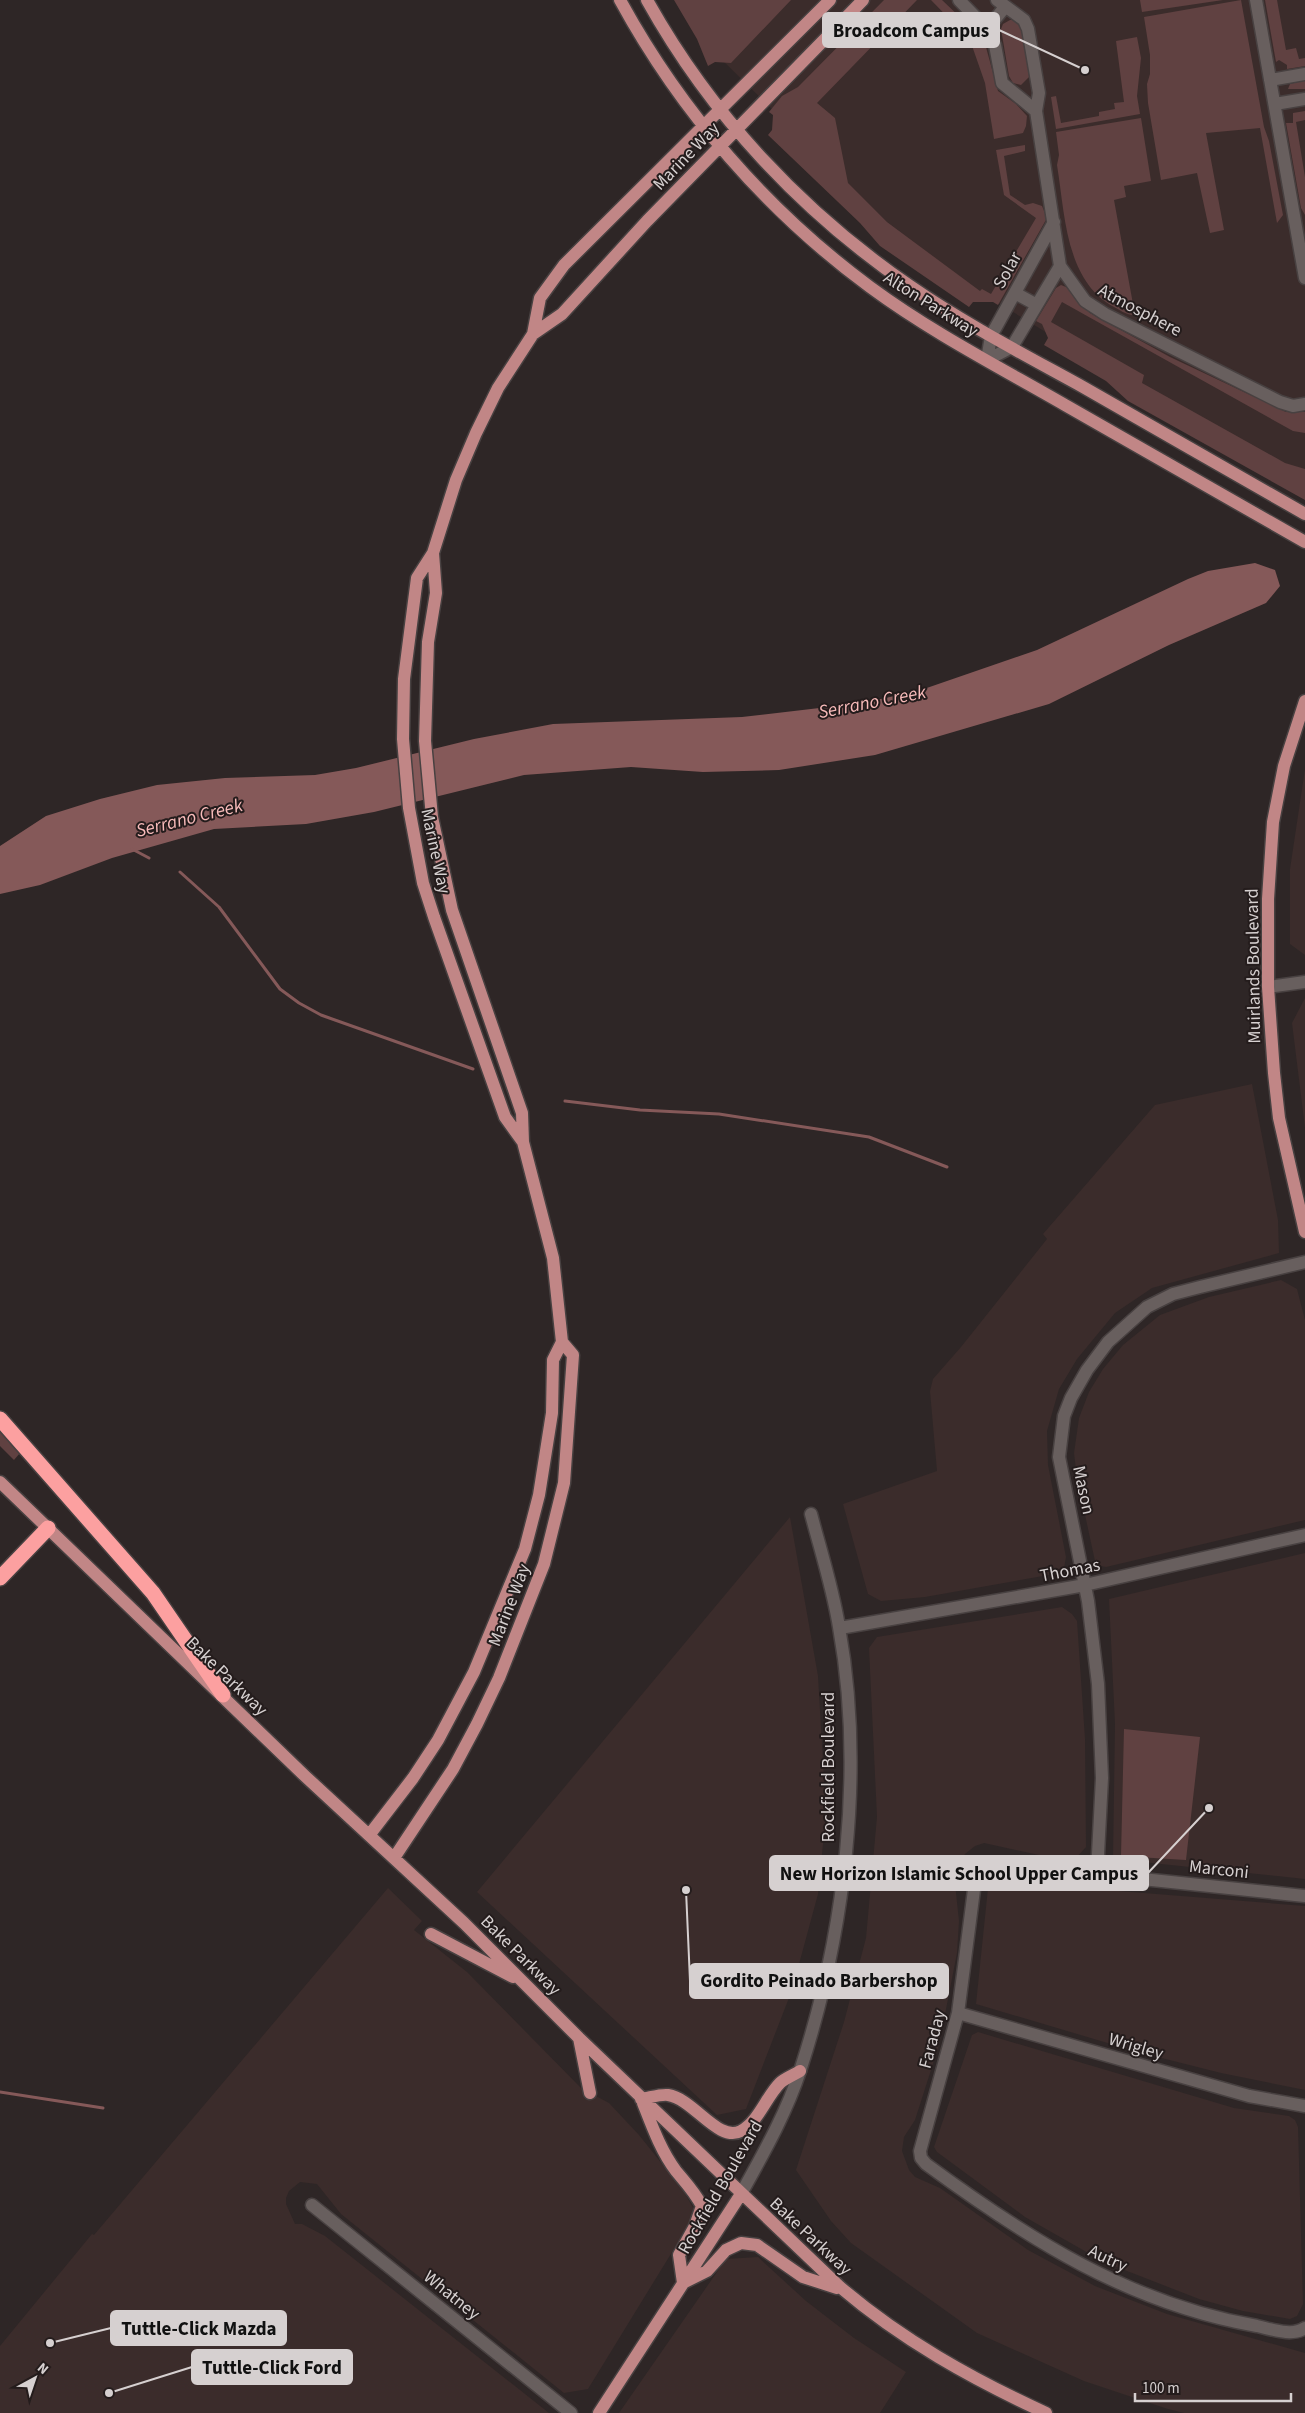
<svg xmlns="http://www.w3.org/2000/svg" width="1305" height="2413" viewBox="0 0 1305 2413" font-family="'Source Sans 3',sans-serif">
	<rect width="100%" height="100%" fill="#2e2626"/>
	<!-- built -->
	<path fill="#3b2c2b" d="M 686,0 L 1305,0 L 1305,482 L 1289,480 L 980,292 L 887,222 L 718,56 Z
		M 1305,769 L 1305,955 L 1290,944 L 1290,869 Z
		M 1305,998 L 1305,1128 L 1292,1023 Z
		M 1252,1084 L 1278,1220 L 1279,1253 L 1152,1288 L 1115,1313 L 1077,1359 L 1059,1389 L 1047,1431 L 1048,1465 L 1066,1557 L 1064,1568 L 1060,1573 L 925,1597 L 881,1601 L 868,1594 L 843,1504 L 937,1471 L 930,1391 L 933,1379 L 961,1347 L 1047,1239 L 1043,1234 L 1155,1105 Z
		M 1281,1280 L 1297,1289 L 1305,1320 L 1305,1520 L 1106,1567 L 1101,1566 L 1095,1561 L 1077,1478 L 1074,1453 L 1079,1418 L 1089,1392 L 1103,1369 L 1123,1345 L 1160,1315 L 1209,1297 Z
		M 790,1517 L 818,1676 L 826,1814 L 818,1894 L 792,1990 L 746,2109 L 717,2115 L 477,1892 Z
		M 1305,1553 L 1305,1879 L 1113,1859 L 1115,1724 L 1109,1599 Z
		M 1062,1607 L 1072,1614 L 1077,1621 L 1085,1739 L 1086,1847 L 1076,1858 L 1039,1855 L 984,1843 L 975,1846 L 965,1854 L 959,1863 L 954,1874 L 959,1921 L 957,1953 L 939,2045 L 915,2120 L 904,2137 L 902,2151 L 909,2170 L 915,2177 L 940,2188 L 1028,2250 L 1095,2286 L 1167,2314 L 1305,2353 L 1305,2413 L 1184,2413 L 1168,2409 L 1084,2381 L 977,2333 L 851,2243 L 831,2221 L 796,2170 L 844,2022 L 866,1938 L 877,1817 L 869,1648 L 877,1637 Z
		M 994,1881 L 1305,1906 L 1305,2090 L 1221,2073 L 1138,2052 L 976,2004 L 988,1888 Z
		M 388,1888 L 422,1921 L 414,1930 L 467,1972 L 581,2088 L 609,2103 L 639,2135 L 683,2190 L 696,2213 L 588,2389 L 564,2393 L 341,2214 L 317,2184 L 300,2182 L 289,2191 L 286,2198 L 286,2204 L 295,2224 L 302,2224 L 325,2236 L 549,2413 L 0,2413 L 0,2346 L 92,2234 L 94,2235 Z
		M 978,2032 L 1234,2108 L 1289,2116 L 1295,2120 L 1298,2127 L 1303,2304 L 1297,2316 L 1290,2319 L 1243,2311 L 1199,2299 L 1104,2262 L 1025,2217 L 937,2152 L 934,2147 L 972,2035 Z
		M 758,2257 L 806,2301 L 854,2338 L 906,2372 L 880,2413 L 619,2413 L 726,2259 Z"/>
	<!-- green -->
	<path fill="#604141" d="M 674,0 L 791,0 L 731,63 L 715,62 L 708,66 L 697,39 Z
		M 884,0 L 917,0 L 817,103 L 835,118 L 848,183 L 887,222 L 980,291 L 982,289 L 991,294 L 1036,218 L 1004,195 L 996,150 L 1025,145 L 1025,151 L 1004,156 L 1010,195 L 1025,205 L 1033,203 L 1042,206 L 1047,218 L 998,305 L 993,302 L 973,302 L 969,307 L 880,246 L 860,223 L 768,135 L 772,130 L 773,115 L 769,112 L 782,96 L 798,87 Z
		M 931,0 L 942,0 L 984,40 L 998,91 L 1016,104 L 1027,116 L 1026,126 L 1023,133 L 994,139 L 985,83 L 970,40 Z
		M 1140,0 L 1223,0 L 1142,12 Z
		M 1241,0 L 1264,127 L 1269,141 L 1283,215 L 1277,223 L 1260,128 L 1206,133 L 1224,230 L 1210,233 L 1197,173 L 1161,180 L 1148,103 L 1147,84 L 1150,74 L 1150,55 L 1144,17 Z
		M 1265,0 L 1277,0 L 1286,50 L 1296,48 L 1299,59 L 1305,58 L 1305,66 L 1287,69 L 1287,65 L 1279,60 L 1276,62 Z
		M 1010,20 C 1014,20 1018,21 1020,25 C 1026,34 1029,66 1029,77 L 1021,85 L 1013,83 L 1009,76 L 1001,29 L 1003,24 Z
		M 1137,37 L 1141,58 L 1137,96 L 1140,114 L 1056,129 L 1051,97 L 1056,96 L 1061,123 L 1099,116 L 1099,112 L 1115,109 L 1114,103 L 1124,102 L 1116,41 Z
		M 1305,80 L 1305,89 L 1288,89 L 1290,84 Z
		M 1305,111 L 1305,120 L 1296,122 L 1305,177 L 1305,215 L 1301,208 L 1286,123 L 1293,123 L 1293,113 Z
		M 1141,118 L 1151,181 L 1124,186 L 1126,197 L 1114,200 L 1133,304 L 1141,315 C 1128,316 1125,313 1114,307 C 1065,281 1065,213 1057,165 L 1059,155 L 1056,132 Z
		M 1061,285 L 1066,287 L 1090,313 L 1170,357 L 1286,412 L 1305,412 L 1305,433 L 1293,431 L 1062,302 L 1051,322 L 1144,375 L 1142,383 L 1285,463 L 1305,469 L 1305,500 L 1128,401 L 1106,381 L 1044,345 L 1048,338 L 1042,324 L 1036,321 L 1056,288 Z
		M 0,1430 L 20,1453 L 14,1460 L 0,1446 Z
		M 1124,1729 L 1200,1737 L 1186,1860 L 1121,1856 Z"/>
	<!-- water -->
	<path fill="#855959" d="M 1255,563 L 1275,570 L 1280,586 L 1266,603 L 1169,645 L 1049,704 L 875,755 L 779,770 L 703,772 L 631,767 L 524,775 L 374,812 L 306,824 L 214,829 L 112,858 L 40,885 L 0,894 L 0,846 L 46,816 L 100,799 L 157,785 L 225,778 L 315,775 L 356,768 L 474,739 L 553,724 L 742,717 L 862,703 L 918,691 L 1037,650 L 1188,579 L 1208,571 Z"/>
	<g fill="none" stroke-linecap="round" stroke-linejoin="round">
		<!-- stream -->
		<path stroke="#855959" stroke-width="3" d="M 132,849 L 149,858
			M 180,872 L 219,907 L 280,989 L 299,1003 L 321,1015 L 473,1069
			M 565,1101 L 640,1110 L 719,1114 L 869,1137 L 947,1167
			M 0,2092 L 103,2108"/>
		<!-- minor casing -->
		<g stroke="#484141" stroke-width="15">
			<path id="minor" d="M 959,0 L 987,29 L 995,45 L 1002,83 L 1036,111
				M 997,0 L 1024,20 L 1028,29 L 1039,93 L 1036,111 L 1060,266 L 1085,301 L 1105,314 L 1280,402 L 1293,406 L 1305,404
				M 1256,0 L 1305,278
				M 987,29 L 1005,7
				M 1270,80 L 1305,74
				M 1275,104 L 1305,99
				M 1015,293 L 1037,305
				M 987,360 L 991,336 L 1054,222
				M 987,360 L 1012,347 L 1060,266
				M 1268,987 L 1305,982
				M 840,1628 L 1085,1585 L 1305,1535
				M 1097,1873 L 1102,1778 L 1098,1684 L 1088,1601 L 1059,1457 L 1064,1416 L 1071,1398 L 1087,1370 L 1108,1342 L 1147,1307 L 1173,1294 L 1200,1287 L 1305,1262
				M 1305,1896 L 998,1864 C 985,1864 978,1869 975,1882 L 958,2013 L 920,2151 L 921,2158 L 926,2164 C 1028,2239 1130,2304 1257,2326 C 1271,2329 1292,2337 1305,2328
				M 958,2013 L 1249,2096 L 1305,2106
				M 741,2194 C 763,2154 786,2114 800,2071 C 845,1933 865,1771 839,1627 C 833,1589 821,1552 811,1514
				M 312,2205 L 571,2413"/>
		</g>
		<!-- major casing -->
		<g stroke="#484141" stroke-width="15">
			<path id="major" d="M 620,0 C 681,112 767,211 870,287 C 931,332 999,367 1065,405 C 1145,451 1225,497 1305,542
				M 647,0 C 711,115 802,212 910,286 C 965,324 1025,355 1083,387 C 1157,429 1231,472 1305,514
				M 533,334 L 540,298 L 564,265 L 830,0
				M 1305,701 L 1284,766 L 1273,822 L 1268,899 L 1268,987 L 1274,1073 L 1279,1118 L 1305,1232
				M 523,1142 L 505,1117 L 434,917 L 423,883 L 409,808 L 403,739 L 404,679 L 417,578 L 433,553 L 456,480 L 476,433 L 498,388 L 533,334 L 562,314 L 647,221 L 863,0
				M 0,1482 L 306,1777 L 464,1923 L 579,2038 L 840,2287 C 902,2340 972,2379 1046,2413
				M 370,1834 L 413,1778 L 438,1740 L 474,1672 L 525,1549 L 539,1495 L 552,1413 L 553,1360 L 562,1342 L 553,1258 L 523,1142 L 522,1113 L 452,910 L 432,817 L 425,741 L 428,642 L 436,593 L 433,553
				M 394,1858 L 453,1769 L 477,1724 L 499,1678 L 544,1564 L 564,1483 L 573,1355 L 562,1342
				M 431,1934 L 513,1977
				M 579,2038 L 590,2093
				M 641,2099 C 649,2098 660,2094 668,2095 C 694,2099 718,2143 741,2131 C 759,2121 766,2097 780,2083 C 785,2078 794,2075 800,2071
				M 643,2103 C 652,2126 661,2151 676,2171 C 686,2183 694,2191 702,2206 L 695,2226 L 679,2255 L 683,2283
				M 685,2282 L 707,2271 L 726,2250 L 741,2243 L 757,2245 L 803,2277 L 837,2288
				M 599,2413 L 741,2194"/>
		</g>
		<!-- highway casing -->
		<g stroke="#484141" stroke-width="18">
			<path id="highway" d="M 0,1419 L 153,1593 L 223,1695
				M 0,1578 L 48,1528"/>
		</g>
		<!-- minor -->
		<use href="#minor" stroke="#685f5e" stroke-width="12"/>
		<!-- major -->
		<use href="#major" stroke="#c18686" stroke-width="12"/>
		<!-- highway -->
		<use href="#highway" stroke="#fca0a0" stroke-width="15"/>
	</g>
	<g text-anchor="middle" stroke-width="4" stroke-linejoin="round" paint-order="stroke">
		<!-- street labels -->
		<g font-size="18" fill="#d6d0d0" stroke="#241c1c">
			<text transform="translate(686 156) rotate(-46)" y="6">Marine Way</text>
			<text transform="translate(1007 270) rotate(-61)" y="6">Solar</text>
			<text transform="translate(931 304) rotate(32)" y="6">Alton Parkway</text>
			<text transform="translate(1140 310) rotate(28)" y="6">Atmosphere</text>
			<text transform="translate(436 851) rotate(78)" y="6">Marine Way</text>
			<text transform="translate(1253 966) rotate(-91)" y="6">Muirlands Boulevard</text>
			<text transform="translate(1084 1490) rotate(78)" y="6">Mason</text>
			<text transform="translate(1070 1570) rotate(-11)" y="6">Thomas</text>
			<text transform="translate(509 1605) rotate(-69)" y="6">Marine Way</text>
			<text transform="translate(227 1676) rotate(44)" y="6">Bake Parkway</text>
			<text transform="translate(828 1767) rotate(-90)" y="6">Rockfield Boulevard</text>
			<text transform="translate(1219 1869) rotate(6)" y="6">Marconi</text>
			<text transform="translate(521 1955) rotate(45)" y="6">Bake Parkway</text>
			<text transform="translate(932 2039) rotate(-75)" y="6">Faraday</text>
			<text transform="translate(1136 2046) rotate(16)" y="6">Wrigley</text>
			<text transform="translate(720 2187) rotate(-60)" y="6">Rockfield Boulevard</text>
			<text transform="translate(811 2236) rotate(43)" y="6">Bake Parkway</text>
			<text transform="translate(1108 2258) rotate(25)" y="6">Autry</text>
			<text transform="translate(452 2295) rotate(39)" y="6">Whatney</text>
		</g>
		<!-- water labels -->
		<g font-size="19" font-style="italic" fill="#f8bbba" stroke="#241c1c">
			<text transform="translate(872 701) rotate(-11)" y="7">Serrano Creek</text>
			<text transform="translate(189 817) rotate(-14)" y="7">Serrano Creek</text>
		</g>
	</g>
	<!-- callouts -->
	<path fill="none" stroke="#d6d0d0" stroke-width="2" d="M1085 70L999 30M1209 1808L1148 1873M686 1890L690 1981M50 2343L111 2328M109 2393L192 2367"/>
	<g fill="#d6d0d0" stroke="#241c1c" stroke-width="2">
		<circle cx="1085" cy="70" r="5"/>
		<circle cx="1209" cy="1808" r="5"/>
		<circle cx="686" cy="1890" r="5"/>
		<circle cx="50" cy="2343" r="5"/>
		<circle cx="109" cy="2393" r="5"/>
	</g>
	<g fill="#d6d0d0" stroke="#d6d0d0" stroke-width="2">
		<rect x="823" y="13" width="176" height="34" rx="5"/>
		<rect x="770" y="1856" width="378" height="34" rx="5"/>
		<rect x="690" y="1964" width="258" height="34" rx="5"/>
		<rect x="111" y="2311" width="175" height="34" rx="5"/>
		<rect x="192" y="2350" width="160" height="34" rx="5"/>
	</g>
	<g font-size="19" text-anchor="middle" font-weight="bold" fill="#111">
		<text x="911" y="37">Broadcom Campus</text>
		<text x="959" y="1880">New Horizon Islamic School Upper Campus</text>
		<text x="819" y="1987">Gordito Peinado Barbershop</text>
		<text x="199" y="2335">Tuttle-Click Mazda</text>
		<text x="272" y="2374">Tuttle-Click Ford</text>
	</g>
	<!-- north arrow -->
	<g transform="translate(35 2378) rotate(40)" stroke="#241c1c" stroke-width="4" paint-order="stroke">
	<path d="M0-4L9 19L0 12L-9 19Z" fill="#d6d0d0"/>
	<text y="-8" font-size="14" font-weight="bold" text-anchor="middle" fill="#d6d0d0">N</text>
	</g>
	<!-- scale -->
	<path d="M1135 2393v8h156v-8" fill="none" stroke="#d6d0d0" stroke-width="2.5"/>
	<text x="1142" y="2393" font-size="15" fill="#d6d0d0" stroke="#241c1c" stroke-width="4" paint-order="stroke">100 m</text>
</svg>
